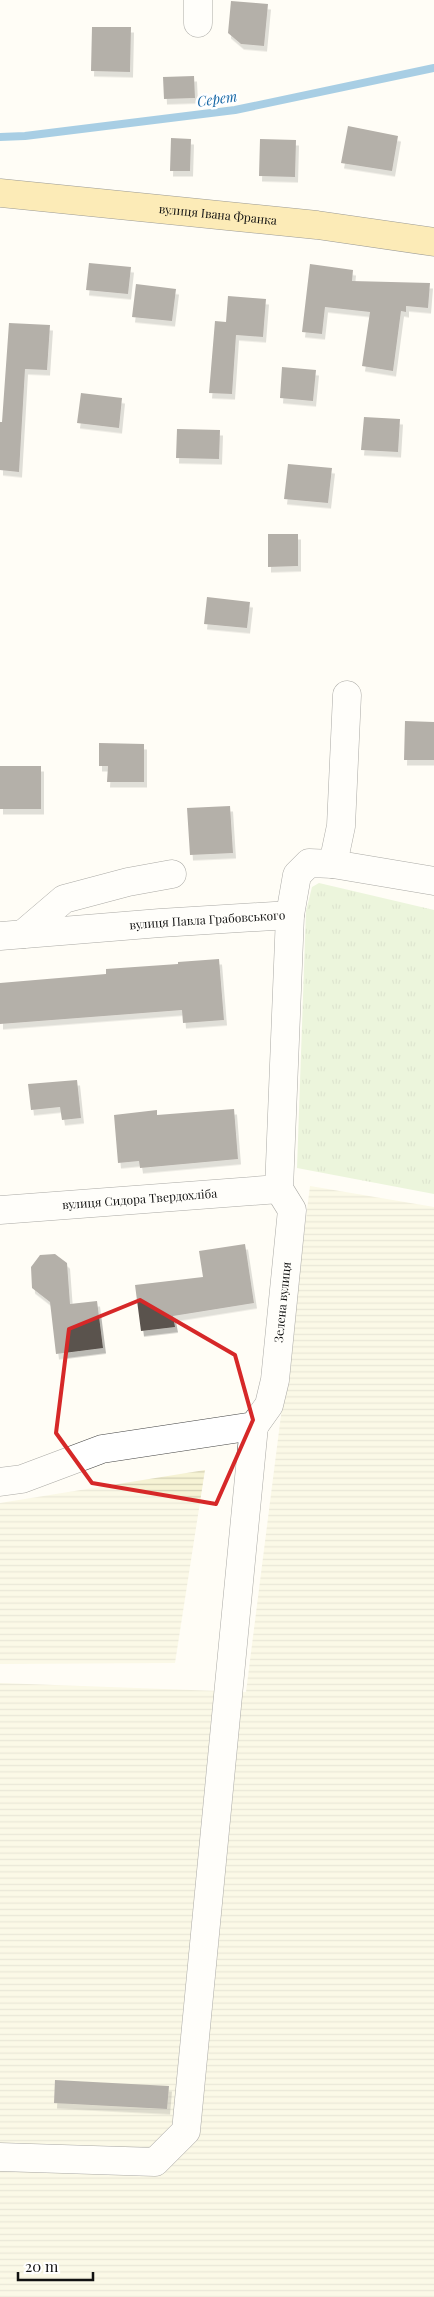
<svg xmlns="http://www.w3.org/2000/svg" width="434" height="2297" viewBox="0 0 434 2297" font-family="'Playfair Display',serif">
	<defs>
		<pattern id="farmland-rules" width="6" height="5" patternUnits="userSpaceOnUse" patternTransform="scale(1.25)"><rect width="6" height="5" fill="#f6f3d4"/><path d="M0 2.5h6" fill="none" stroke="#d2cfb5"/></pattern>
		<pattern id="grass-tufts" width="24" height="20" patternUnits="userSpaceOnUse" patternTransform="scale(1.25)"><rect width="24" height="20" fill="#d5ebbd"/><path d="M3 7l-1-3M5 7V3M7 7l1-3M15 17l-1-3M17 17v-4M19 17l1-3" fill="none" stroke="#b6c8a1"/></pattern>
		<filter id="shadow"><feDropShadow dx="3" dy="5.5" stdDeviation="0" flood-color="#0004"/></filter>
	</defs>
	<rect width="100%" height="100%" fill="#fffdf5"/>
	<!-- farmland -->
	<path fill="url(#farmland-rules)" d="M 310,1186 L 434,1207 L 434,2297 L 0,2297 L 0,1683 L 246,1692 Z
		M 205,1470 L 175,1663 L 0,1664 L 0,1503 Z"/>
	<!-- grass -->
	<path fill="url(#grass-tufts)" d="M 319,883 L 434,910 L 434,1194 L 297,1168 L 306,911 L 312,887 Z"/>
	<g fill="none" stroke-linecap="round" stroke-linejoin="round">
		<!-- stream -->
		<path stroke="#3f96cf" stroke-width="8" d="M 0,137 L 25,136 L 235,110 L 434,68"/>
	</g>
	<!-- building -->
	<path fill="#5a524d" filter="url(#shadow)" d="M 231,1 L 268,4 L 264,46 L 241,44 L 228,33 Z
		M 92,27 L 131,27 L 130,72 L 91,71 Z
		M 194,76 L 195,98 L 164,99 L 163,77 Z
		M 348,126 L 398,136 L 392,171 L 341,163 Z
		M 171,138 L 191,139 L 190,171 L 170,171 Z
		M 260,139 L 296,140 L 295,177 L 259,176 Z
		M 89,263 L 131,267 L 128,294 L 86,290 Z
		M 310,264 L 353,270 L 352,281 L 430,283 L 428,308 L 406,306 L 406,312 L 401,311 L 393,371 L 362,366 L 370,312 L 325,307 L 322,334 L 302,332 Z
		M 136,284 L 176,289 L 172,321 L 132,317 Z
		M 228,296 L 266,299 L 263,337 L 236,335 L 232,394 L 209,393 L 215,321 L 226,322 Z
		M 9,323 L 50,325 L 47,370 L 25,369 L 19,472 L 0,470 L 0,422 L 2,422 Z
		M 282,367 L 316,370 L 313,401 L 280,398 Z
		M 81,393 L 122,398 L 119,428 L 77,423 Z
		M 364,417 L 400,419 L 398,452 L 361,450 Z
		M 177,429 L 220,430 L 219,459 L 176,458 Z
		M 288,464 L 332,468 L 328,503 L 284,499 Z
		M 268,534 L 298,534 L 298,566 L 268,567 Z
		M 207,597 L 250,602 L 247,628 L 204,624 Z
		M 405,721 L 434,722 L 434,760 L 404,760 Z
		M 99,743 L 144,744 L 144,782 L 107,782 L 108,766 L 99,766 Z
		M 0,766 L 41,766 L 41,809 L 0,809 Z
		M 230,806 L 233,853 L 190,855 L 187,808 Z
		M 219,959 L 224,1020 L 183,1023 L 182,1010 L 0,1024 L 0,983 L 106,974 L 106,969 L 178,964 L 178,962 Z
		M 77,1080 L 81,1118 L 62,1120 L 60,1107 L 31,1110 L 28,1084 Z
		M 234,1109 L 238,1159 L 140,1168 L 139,1161 L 118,1163 L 114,1115 L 157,1110 L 157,1115 Z
		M 245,1244 L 254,1303 L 173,1316 L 175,1327 L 141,1331 L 135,1285 L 203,1277 L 199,1251 Z
		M 55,1254 L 67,1263 L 70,1304 L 97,1301 L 103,1348 L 56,1354 L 50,1302 L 32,1288 L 31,1267 L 40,1255 Z
		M 55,2080 L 169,2086 L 167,2109 L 54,2103 Z"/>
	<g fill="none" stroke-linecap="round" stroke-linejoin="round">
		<!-- minor casing -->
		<g stroke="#444" stroke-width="29">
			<g id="minor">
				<path d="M 198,0 L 198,23"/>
				<path d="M 333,864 L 341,826 L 347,695"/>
				<path d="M 23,934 L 64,899 L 128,882 L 172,874"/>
				<path id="s1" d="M 0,936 L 160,923 L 290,915 L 297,875 L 309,863 L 333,864 L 434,881"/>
				<path id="s2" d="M 0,1210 L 279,1189"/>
				<path id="s3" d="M 0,1482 L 22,1479 L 102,1449 L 254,1426 L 269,1405 L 275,1380 L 292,1210 L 279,1189 L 290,915"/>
				<path d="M 0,2157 L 155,2162 L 186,2131 L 254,1426"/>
			</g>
		</g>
		<!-- major casing -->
		<g stroke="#222" stroke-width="29">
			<g id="major">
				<path id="s4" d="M 0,193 L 317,225 L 434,242"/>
			</g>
		</g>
		<!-- minor -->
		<use href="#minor" stroke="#fff" stroke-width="28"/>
		<!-- major -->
		<use href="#major" stroke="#f9d66b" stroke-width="28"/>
	</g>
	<!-- marked area -->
	<path d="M0 0H434V2297H0ZM 140,1300 L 235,1355 L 253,1420 L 216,1504 L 92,1483 L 56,1433 L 69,1329 Z" fill="#fffdf5" fill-opacity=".55" fill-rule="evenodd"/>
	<path fill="none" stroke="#d62828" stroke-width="4" stroke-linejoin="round" d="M 140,1300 L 235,1355 L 253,1420 L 216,1504 L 92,1483 L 56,1433 L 69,1329 Z"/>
	<g text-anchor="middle" stroke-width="5" stroke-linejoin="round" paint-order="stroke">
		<!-- street labels -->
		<g font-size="12" fill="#111" stroke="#fff">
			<text dy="4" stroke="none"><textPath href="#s4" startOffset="219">вулиця Івана Франка</textPath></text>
			<text dy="4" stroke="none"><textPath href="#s1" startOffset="208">вулиця Павла Грабовського</textPath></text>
			<text dy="4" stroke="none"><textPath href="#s2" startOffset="140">вулиця Сидора Твердохліба</textPath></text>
			<text dy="4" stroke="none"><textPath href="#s3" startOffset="391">Зелена вулиця</textPath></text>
		</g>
		<!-- water labels -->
		<g font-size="14" font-style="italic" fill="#1768a6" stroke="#fff">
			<text transform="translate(217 99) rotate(-8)" y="5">Серет</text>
		</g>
	</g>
	<!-- scale -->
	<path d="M18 2272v8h75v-8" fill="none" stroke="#111111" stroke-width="2.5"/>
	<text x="25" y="2272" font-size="15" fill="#111111" stroke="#ffffff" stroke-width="4" paint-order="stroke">20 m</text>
</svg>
